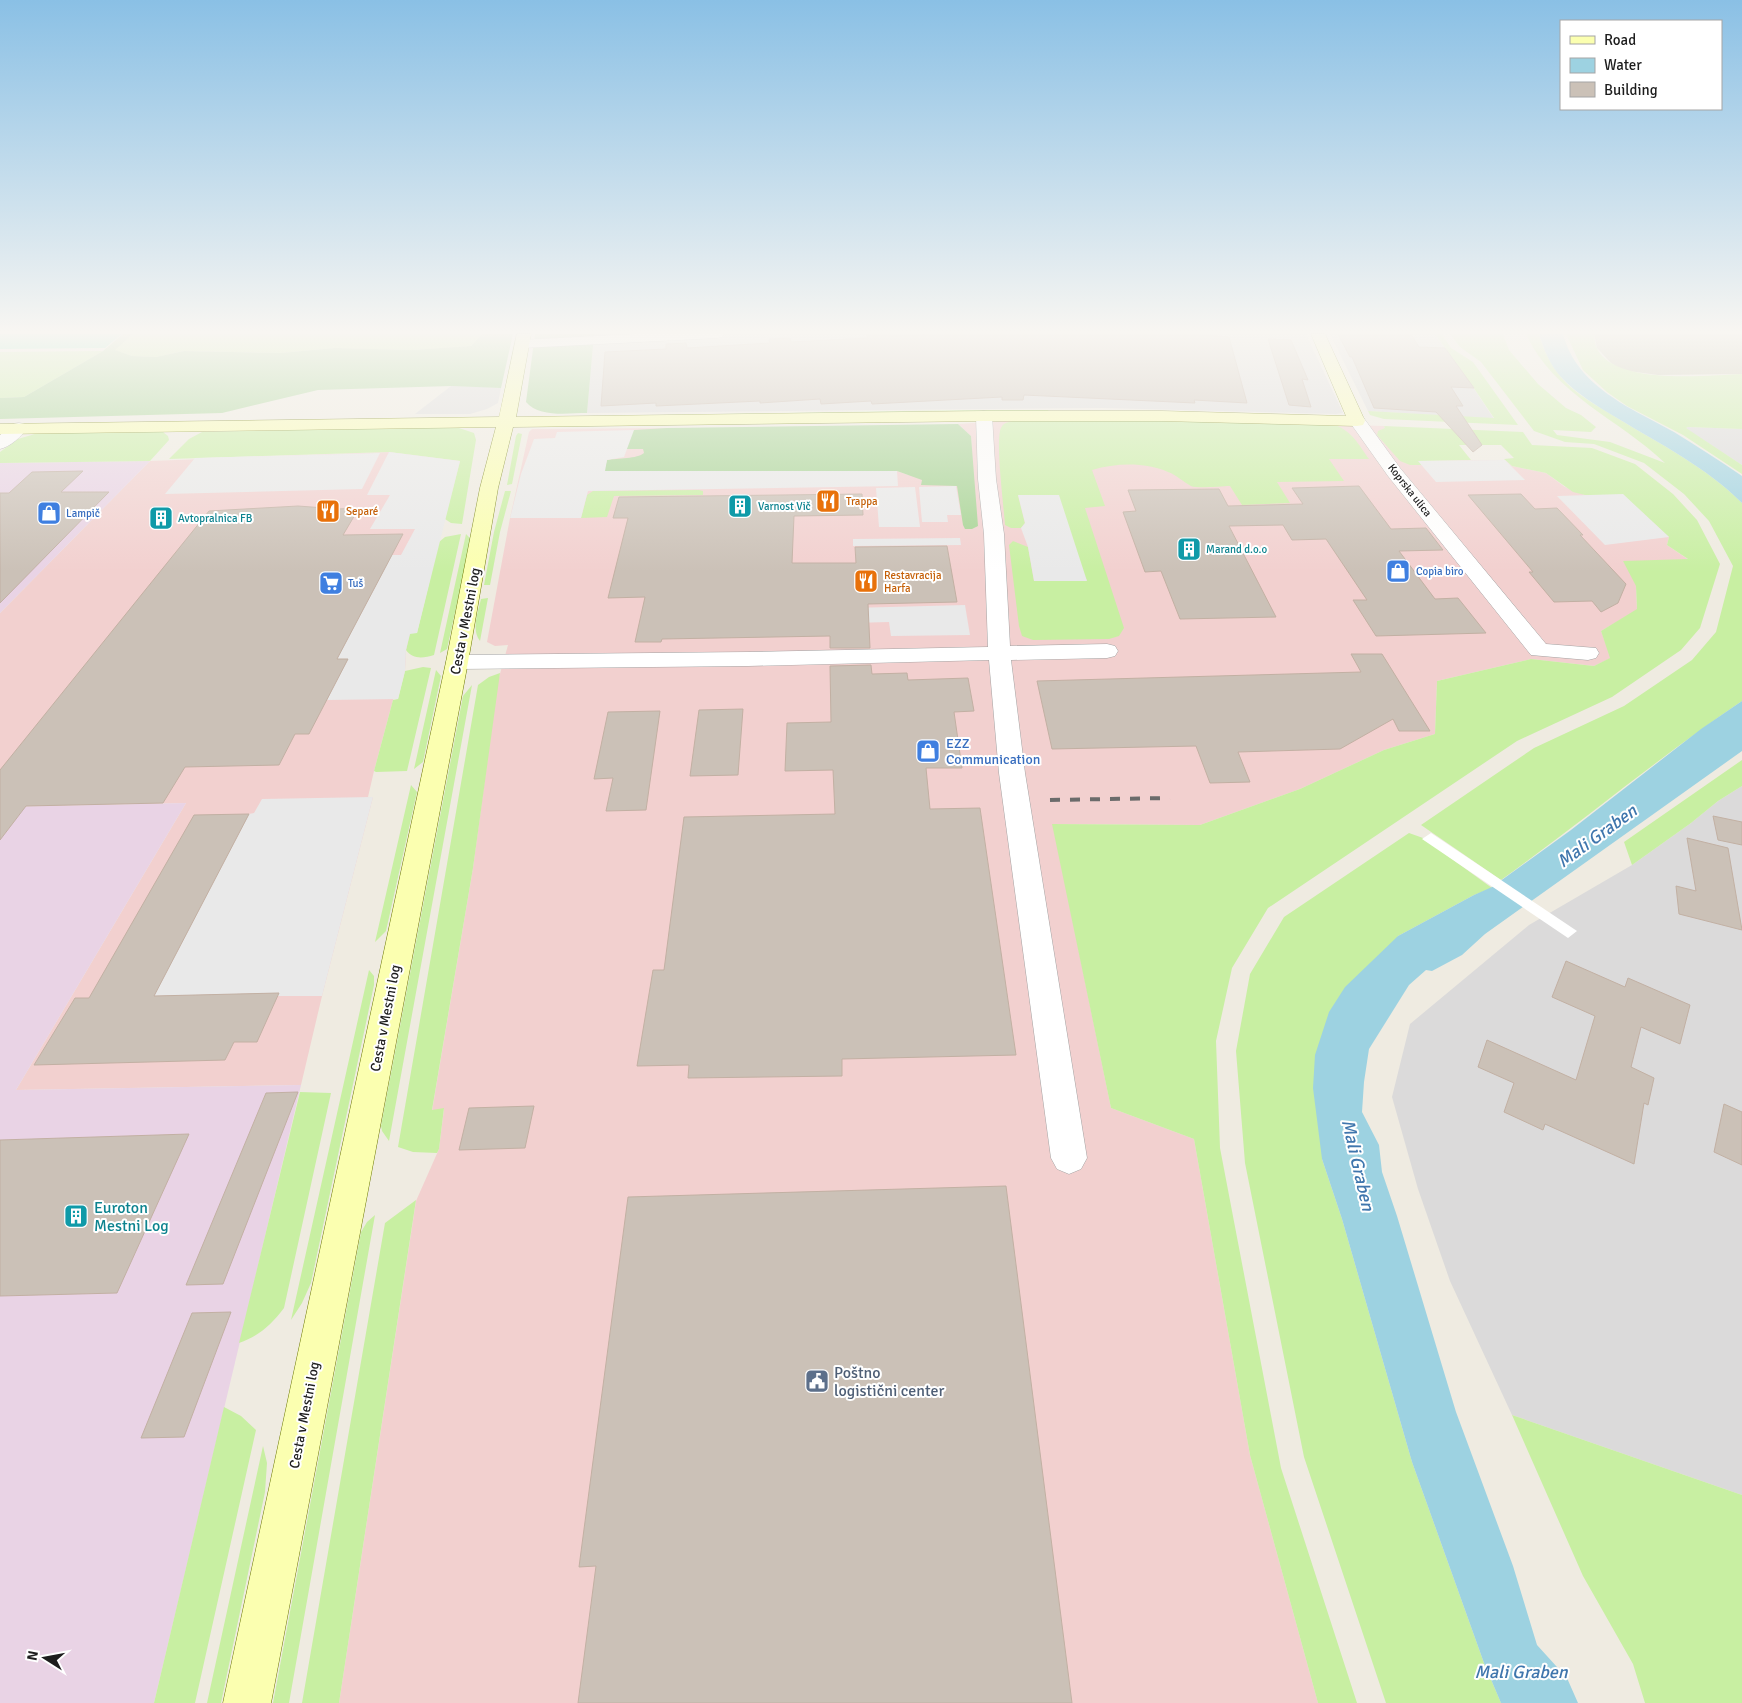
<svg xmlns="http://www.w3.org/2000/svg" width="1742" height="1703" viewBox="0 0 1742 1703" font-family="Signika,sans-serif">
	<rect width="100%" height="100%" fill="#efebe1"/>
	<!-- residential -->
	<path fill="#dbdada" d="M 594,334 L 1306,334 L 1343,413 L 1336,414 L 1103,408 L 587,413 Z
		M 1330,334 L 1435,334 L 1451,356 L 1446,357 L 1469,381 L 1494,419 L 1368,411 Z
		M 451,386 L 484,387 L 501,388 L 498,403 L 487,409 L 470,414 L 415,414 Z
		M 1688,427 L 1742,429 L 1742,465 L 1685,428 Z
		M 1742,786 L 1742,1495 L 1512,1415 L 1450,1281 L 1418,1189 L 1392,1097 L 1410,1024 L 1529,925 L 1632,865 L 1691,823 L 1718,801 Z"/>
	<!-- commercial -->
	<path fill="#f2d0cf" d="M 1018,420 L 1166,420 L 1384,426 L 1405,463 L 1421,465 L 1418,461 L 1505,460 L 1512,466 L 1546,473 L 1565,487 L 1585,495 L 1623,494 L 1669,537 L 1667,545 L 1689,560 L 1636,586 L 1637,610 L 1601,631 L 1611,658 L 1594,666 L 1531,659 L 1437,681 L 1435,734 L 1384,750 L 1300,789 L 1200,825 L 1053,824 L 1111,1108 L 1194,1139 L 1250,1455 L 1318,1703 L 339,1703 L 416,1201 L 439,1149 L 444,1109 L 432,1111 L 473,868 L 498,681 L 508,645 L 495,646 L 487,642 L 510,518 L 529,432 L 532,429 L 667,428 L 897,471 L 908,475 L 973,475 L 971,436 L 958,424 Z
		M 389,452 L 460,461 L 442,530 L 406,650 L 405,671 L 393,700 L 374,771 L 368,797 L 373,797 L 322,996 L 301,1085 L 16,1090 L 186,803 L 0,807 L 0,613 L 150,461 Z"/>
	<!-- industrial -->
	<path fill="#e9d3e5" d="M 150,461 L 0,613 L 0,463 Z
		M 186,803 L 16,1090 L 301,1085 L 154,1703 L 0,1703 L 0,807 Z"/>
	<!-- construction -->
	<path fill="#c4c4ac" d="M 1594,334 L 1742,334 L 1742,374 L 1658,375 L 1621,370 L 1611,363 L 1597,348 Z"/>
	<!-- grass -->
	<path fill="#c8efa2" d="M 133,334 L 482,334 L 471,346 L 412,350 L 335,348 L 280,353 L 184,351 L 156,357 L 132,356 L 114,350 Z
		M 1435,334 L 1442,334 L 1451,348 L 1473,362 L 1518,425 L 1384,419 L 1370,415 L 1368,411 L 1494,418 L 1469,381 L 1460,381 L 1445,357 L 1451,356 Z
		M 1450,334 L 1503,334 L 1509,350 L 1538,384 L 1566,408 L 1581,415 L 1596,427 L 1591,432 L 1553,430 L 1557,435 L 1610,442 L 1665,463 C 1619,419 1554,395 1526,334 L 1539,334 C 1543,350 1551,365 1561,377 C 1576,395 1598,406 1617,418 C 1660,444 1706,467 1742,503 L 1742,701 C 1659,757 1582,822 1501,880 L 1421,825 L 1534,748 L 1624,706 L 1692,660 L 1716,632 L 1733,566 L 1709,521 L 1684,494 L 1644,463 L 1594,444 L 1565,442 L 1534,431 L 1481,362 L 1460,347 Z
		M 1566,334 L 1594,334 C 1594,389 1706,375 1742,374 L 1742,429 L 1688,427 L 1686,428 L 1742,465 L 1742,474 L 1683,435 L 1627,406 L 1607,392 L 1583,370 Z
		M 103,351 L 24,397 L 0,398 L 0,352 Z
		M 965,410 L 1048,410 L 1049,412 L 541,417 Z
		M 1018,420 L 1166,420 L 1335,425 C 1352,431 1359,445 1369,459 L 1329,459 L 1344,481 L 1277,482 L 1290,503 L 1242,505 L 1230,486 C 1221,486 1198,489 1191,486 C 1183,482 1177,475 1168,472 C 1144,462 1117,463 1092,470 L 1105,506 L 1085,508 L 1124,628 L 1119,636 L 1109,639 L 1033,640 L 1022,636 L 1019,626 L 1009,545 L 1013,541 L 1028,547 L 1034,581 L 1087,580 L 1018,495 L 1025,523 L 1021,528 L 1011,528 L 1005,525 C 1004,508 995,440 1001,428 C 1003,422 1012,421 1018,420 Z
		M 961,421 L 964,421 L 539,427 L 539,426 Z
		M 1384,426 L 1523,432 L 1532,445 L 1592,448 L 1635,464 L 1673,494 L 1697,520 L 1720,564 L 1700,628 L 1681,650 L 1612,697 L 1517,741 L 1268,908 L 1232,968 L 1216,1041 L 1220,1148 L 1281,1468 L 1357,1703 L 1318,1703 L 1250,1455 L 1194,1139 L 1111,1108 L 1052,824 L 1200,825 L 1300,789 L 1384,750 L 1435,734 L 1437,681 L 1531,659 L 1594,666 L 1610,658 L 1601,631 L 1637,609 L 1636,586 L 1623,561 L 1688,559 L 1667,545 L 1669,537 L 1623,495 L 1585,495 L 1573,492 L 1546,473 L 1512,466 L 1504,459 L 1514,458 L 1501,445 L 1459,445 L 1471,460 L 1419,461 L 1422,465 L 1410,465 L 1400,461 L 1377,435 L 1378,431 L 1385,428 Z
		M 421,427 L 459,428 L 474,433 L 476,440 L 462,524 L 451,523 L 445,519 L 460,461 L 389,452 L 169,459 L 189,439 L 202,432 Z
		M 163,432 L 168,436 L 169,440 L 150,461 L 0,463 L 0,452 L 18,439 L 38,433 Z
		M 518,433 L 522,434 L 512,484 L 507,485 L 516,436 Z
		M 699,490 L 703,491 L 703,495 L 614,496 L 607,517 L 581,518 L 587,495 L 593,491 Z
		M 505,491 L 511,491 L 500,532 L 490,585 L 484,585 L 494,532 Z
		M 461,534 L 434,655 C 424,658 413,660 406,650 L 410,633 L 417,633 L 439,542 L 445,537 Z
		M 466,534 L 471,539 L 447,649 L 440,653 Z
		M 488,598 L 480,641 C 471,630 478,612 481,599 Z
		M 423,667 L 431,668 L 407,771 L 376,772 L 374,771 L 393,700 L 398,699 L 405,671 Z
		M 436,670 L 441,676 L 423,762 L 414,769 Z
		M 500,673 L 473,868 L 432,1110 L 444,1108 L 439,1149 L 437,1153 L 413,1152 L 398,1147 L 478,685 L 489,677 Z
		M 472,685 L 389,1141 L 382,1131 L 381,1126 L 463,696 Z
		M 1742,760 L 1742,786 L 1718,801 L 1691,823 L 1632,865 L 1624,842 Z
		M 411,785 L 417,792 L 386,931 L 375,942 Z
		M 1409,833 L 1423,838 L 1492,888 L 1474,895 L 1398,936 L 1322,1159 L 1342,1219 L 1412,1462 L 1484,1663 L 1501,1703 L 1386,1703 L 1304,1457 L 1245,1163 L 1236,1051 L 1250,974 L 1284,917 Z
		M 369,970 L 374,976 L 374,985 L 311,1283 L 302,1303 L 291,1320 Z
		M 300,1092 L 331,1093 L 284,1308 C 271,1325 259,1336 239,1343 Z
		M 416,1200 L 339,1703 L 302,1703 L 385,1223 Z
		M 375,1215 L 289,1703 L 273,1703 L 361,1232 L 367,1222 Z
		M 224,1407 L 241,1416 L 256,1430 L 195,1703 L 154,1703 Z
		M 1512,1415 L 1742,1495 L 1742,1703 L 1645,1703 L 1633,1664 L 1583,1576 Z
		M 263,1446 L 267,1463 L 265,1492 L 221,1703 L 207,1703 Z"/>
	<!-- forest -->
	<path fill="#a5d392" d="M 123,334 L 133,334 L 115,350 L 132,356 L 156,357 L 184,351 L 280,353 L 335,348 L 412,350 L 471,346 L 482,334 L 513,334 L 501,388 L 451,386 L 318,390 L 222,413 L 0,419 L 0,398 L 24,397 L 103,351 Z
		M 535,334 L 594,334 L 587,413 C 569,413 539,418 526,402 Z
		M 958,424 L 971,436 L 978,526 L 972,529 L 965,529 L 963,525 L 957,486 L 921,485 L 922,480 L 897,471 L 604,471 L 607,460 C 618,458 637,459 644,453 L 643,449 L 608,449 L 605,439 L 634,430 L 667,428 Z"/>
	<!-- pitch -->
	<path fill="#77e6bb" d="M 0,334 L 122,334 L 105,348 L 0,349 Z"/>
	<!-- parking -->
	<path fill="#e9e9e9" d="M 634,430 L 624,457 L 607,460 L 605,471 L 897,471 L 898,486 L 588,491 L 581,518 L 510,518 L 521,474 L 534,439 L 555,438 L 557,432 Z
		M 389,452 L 460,461 L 417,633 L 410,634 L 406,650 L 405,671 L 398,699 L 327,700 L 348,659 L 337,659 L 392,555 L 401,555 L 415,529 L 370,529 L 390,495 L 367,495 Z
		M 380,453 L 362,489 L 165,494 L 195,458 Z
		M 1505,460 L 1525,480 L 1436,482 L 1418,461 Z
		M 956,486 L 961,515 L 947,515 L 948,522 L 922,522 L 919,487 Z
		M 915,487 L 920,527 L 879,527 L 876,488 Z
		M 1623,494 L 1669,537 L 1605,545 L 1557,496 Z
		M 1018,495 L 1059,495 L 1087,581 L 1034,581 L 1028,547 L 1021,528 L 1025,523 Z
		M 960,538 L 961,545 L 853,546 L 853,539 Z
		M 965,605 L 970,635 L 891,636 L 889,622 L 852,623 L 851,608 Z
		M 373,797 L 322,996 L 277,996 L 278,993 L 154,996 L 249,814 L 254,813 L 262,799 Z"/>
	<!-- water -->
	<path fill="#9dd2e1" d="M 1539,334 L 1563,334 C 1577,387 1631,408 1674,432 C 1697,446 1720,461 1742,476 L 1742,503 C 1706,467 1660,444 1617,418 C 1597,406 1577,394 1561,377 C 1550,365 1544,350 1539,334 Z
		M 1742,701 L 1742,751 L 1485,934 L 1462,955 L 1432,971 L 1426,970 L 1409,985 L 1369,1049 L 1364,1082 L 1362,1112 L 1379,1145 L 1382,1172 L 1397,1216 L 1456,1412 L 1513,1566 L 1537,1645 L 1567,1678 L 1578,1703 L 1501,1703 L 1484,1663 L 1412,1462 L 1342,1219 L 1322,1159 L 1313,1088 L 1315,1055 L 1329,1012 L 1345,987 L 1398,936 L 1474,895 L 1492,887 L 1571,830 L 1701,729 Z"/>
	<!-- pier -->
	<path fill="#fff" d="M 1431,833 L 1577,931 L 1568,938 L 1422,839 Z"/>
	<!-- building -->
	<path fill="#cbc1b7" stroke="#c2b0a3" d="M 866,334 L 890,334 L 891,336 L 937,334 L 1191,334 L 1229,337 L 1247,403 L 1194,400 L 1195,403 L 1024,395 L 1023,400 L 1002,400 L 1002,397 L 872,404 L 871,401 L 821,404 L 820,399 L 760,403 L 760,401 L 656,406 L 656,403 L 601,406 L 605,352 L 666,349 L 666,344 L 686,343 L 687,348 L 770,343 L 769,339 L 790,338 L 791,342 L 868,338 Z
		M 1338,334 L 1411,334 L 1419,347 L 1445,348 L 1474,388 L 1451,387 L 1463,406 L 1456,406 L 1482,445 L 1473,452 L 1436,412 L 1374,408 L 1352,357 L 1350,357 Z
		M 1268,339 L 1291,340 L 1308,380 L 1302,379 L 1311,407 L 1289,405 Z
		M 83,471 L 61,492 L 109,492 L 0,603 L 0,493 L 9,493 L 32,472 Z
		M 1359,486 L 1391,529 L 1426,528 L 1443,550 L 1399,551 L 1435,599 L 1458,598 L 1486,633 L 1376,636 L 1353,600 L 1367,600 L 1326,539 L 1292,540 L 1283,525 L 1229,526 L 1276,617 L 1180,619 L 1161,571 L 1145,572 L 1123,512 L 1136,511 L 1128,490 L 1219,489 L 1228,506 L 1303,504 L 1292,488 Z
		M 862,494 L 863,515 L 794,516 L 792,563 L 856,563 L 855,547 L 947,546 L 957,602 L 868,604 L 870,648 L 830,648 L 830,636 L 662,639 L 661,642 L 635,642 L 645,597 L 608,598 L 628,518 L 613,518 L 619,497 Z
		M 1521,494 L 1535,509 L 1557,508 L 1583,535 L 1580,535 L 1626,584 L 1618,603 L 1601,612 L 1592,601 L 1554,602 L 1529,572 L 1533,572 L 1468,495 Z
		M 298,506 L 338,509 L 359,508 L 343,535 L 403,534 L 337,659 L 348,659 L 309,734 L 295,734 L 279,765 L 185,767 L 163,803 L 26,806 L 0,840 L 0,770 L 209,511 Z
		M 1351,654 L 1382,654 L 1430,731 L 1399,731 L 1393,719 L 1340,749 L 1238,752 L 1250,782 L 1210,783 L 1196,746 L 1052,749 L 1037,681 L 1361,672 Z
		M 871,665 L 872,674 L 907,673 L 908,680 L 968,678 L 974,711 L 954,712 L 962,768 L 926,768 L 930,809 L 980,808 L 1016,1055 L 842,1059 L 842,1076 L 688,1078 L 689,1065 L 637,1066 L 653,970 L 664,970 L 684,817 L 835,814 L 833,770 L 785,771 L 787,723 L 831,722 L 830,666 Z
		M 743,709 L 738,775 L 690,776 L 699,710 Z
		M 660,711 L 646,810 L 606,811 L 613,778 L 594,779 L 608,712 Z
		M 249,814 L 154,996 L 279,993 L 257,1042 L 234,1042 L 225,1060 L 34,1065 L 75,998 L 89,998 L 194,815 Z
		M 1713,816 L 1742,822 L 1742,845 L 1718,840 Z
		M 1687,838 L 1728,848 L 1742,930 L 1679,914 L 1676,886 L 1696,891 Z
		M 1566,961 L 1625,987 L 1628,978 L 1690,1005 L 1680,1044 L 1641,1027 L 1631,1067 L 1654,1078 L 1648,1105 L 1644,1103 L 1634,1164 L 1545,1124 L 1543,1130 L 1504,1112 L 1514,1083 L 1478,1067 L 1487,1040 L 1576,1080 L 1595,1016 L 1552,997 Z
		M 298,1092 L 223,1284 L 186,1285 L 266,1093 Z
		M 1724,1104 L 1742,1112 L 1742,1165 L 1714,1152 Z
		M 534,1106 L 525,1148 L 459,1150 L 469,1108 Z
		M 189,1134 L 117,1293 L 0,1296 L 0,1140 Z
		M 1006,1186 L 1072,1703 L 578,1703 L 596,1566 L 579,1567 L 628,1197 Z
		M 231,1312 L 184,1437 L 141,1438 L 192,1313 Z"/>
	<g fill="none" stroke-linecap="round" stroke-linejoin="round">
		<!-- street casing -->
		<g stroke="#a4a4a4" stroke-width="1">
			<path id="street" d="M 635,334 L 724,334 L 722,337 L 717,338 L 522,348 L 517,347 L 515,344 L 517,341 L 522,340 Z
				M 984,411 L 990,412 L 992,416 L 996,479 L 1004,534 L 1010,646 L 1107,644 L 1115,646 L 1118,651 L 1115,656 L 1107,658 L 1011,660 L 1025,773 L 1087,1158 L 1081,1169 L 1069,1174 L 1057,1169 L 1051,1158 L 999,773 L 989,660 L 748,666 L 457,669 L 449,667 L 446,662 L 449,657 L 457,655 L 748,652 L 988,647 L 984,534 L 978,479 L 976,416 L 978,412 Z
				M 1357,416 L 1363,417 L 1400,468 L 1546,644 L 1596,648 L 1599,653 L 1596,658 L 1588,660 L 1531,655 L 1388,476 L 1349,421 L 1351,417 Z
				M 19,423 L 25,424 L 27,428 C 22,436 10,447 0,449 L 0,435 L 13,424 Z"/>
		</g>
		<!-- secondary casing -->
		<g stroke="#6b7800" stroke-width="1">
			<path id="secondary" d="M 517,334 L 531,334 L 516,417 L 984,411 L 1162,411 L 1346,416 L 1311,334 L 1325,334 L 1365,421 L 1363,425 L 1357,426 L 1162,421 L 984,421 L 513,427 L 498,488 L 468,662 L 271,1703 L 223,1703 L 446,662 L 480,488 L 496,427 L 0,434 L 0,424 L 499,417 Z"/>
		</g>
		<!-- street -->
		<use href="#street" fill="#fff" fill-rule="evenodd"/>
		<!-- secondary -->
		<use href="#secondary" fill="#fbffb0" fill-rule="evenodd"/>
		<!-- rail -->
		<path stroke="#6b6b6b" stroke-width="4" stroke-dasharray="10 10" stroke-linecap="butt" d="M 1050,800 L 1170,798"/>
	</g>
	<!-- sky -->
	<linearGradient id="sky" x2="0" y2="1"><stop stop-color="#8ac0e5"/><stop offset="0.58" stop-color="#f8f6f2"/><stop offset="1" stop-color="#f8f6f2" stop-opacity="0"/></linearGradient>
	<rect width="1742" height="572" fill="url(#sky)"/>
	<!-- icons -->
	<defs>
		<g id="restaurant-square" transform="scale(1.25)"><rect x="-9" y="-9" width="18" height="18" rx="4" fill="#e8710a" stroke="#fff"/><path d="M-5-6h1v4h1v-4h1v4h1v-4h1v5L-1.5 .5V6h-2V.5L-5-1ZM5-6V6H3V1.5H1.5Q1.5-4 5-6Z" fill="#fff"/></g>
		<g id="building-square" transform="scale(1.25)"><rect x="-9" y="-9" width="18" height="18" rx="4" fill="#0f9aa8" stroke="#fff"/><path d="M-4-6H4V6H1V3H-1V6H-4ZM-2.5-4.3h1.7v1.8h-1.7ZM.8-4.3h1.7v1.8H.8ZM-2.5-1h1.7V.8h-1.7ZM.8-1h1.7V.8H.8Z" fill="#fff"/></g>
		<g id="shop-square" transform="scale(1.25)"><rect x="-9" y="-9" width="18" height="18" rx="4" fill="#3f7fe0" stroke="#fff"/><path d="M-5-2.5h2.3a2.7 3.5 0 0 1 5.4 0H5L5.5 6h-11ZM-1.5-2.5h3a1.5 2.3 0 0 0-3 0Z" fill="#fff"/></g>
		<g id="supermarket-square" transform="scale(1.25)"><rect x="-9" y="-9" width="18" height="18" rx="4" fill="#3f7fe0" stroke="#fff"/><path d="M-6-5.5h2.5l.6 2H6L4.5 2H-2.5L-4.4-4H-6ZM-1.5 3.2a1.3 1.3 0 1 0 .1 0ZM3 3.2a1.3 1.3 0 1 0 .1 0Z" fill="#fff"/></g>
		<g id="civic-square" transform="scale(1.25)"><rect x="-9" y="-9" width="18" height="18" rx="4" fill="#5c6f8a" stroke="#fff"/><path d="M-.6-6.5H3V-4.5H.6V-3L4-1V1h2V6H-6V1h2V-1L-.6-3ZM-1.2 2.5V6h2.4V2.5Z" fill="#fff"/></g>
	</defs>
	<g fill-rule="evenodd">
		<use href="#restaurant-square" x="828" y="501"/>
		<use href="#building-square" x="740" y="506"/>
		<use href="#restaurant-square" x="328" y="511"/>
		<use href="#shop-square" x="49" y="513"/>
		<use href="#building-square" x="161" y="518"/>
		<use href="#building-square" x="1189" y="549"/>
		<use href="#shop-square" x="1398" y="571"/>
		<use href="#restaurant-square" x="866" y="581"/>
		<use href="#supermarket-square" x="331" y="583"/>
		<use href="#shop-square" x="928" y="751"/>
		<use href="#building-square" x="76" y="1216"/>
		<use href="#civic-square" x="817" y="1381"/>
	</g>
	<g text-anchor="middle" stroke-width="4" stroke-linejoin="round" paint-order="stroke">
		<!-- far-street labels -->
		<g font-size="11" fill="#1d1d1d" stroke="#fff">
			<text transform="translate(1410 490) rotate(52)" y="4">Koprska ulica</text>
		</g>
		<!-- far-food labels -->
		<g font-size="11" fill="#c56008" stroke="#fff" text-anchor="start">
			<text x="846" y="505">Trappa</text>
			<text x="346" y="515">Separé</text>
			<text x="884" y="579">Restavracija<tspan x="884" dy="13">Harfa</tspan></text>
		</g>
		<!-- far-culture labels -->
		<g font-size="11" fill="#0d838f" stroke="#fff" text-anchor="start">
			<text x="758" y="510">Varnost Vič</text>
			<text x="178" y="522">Avtopralnica FB</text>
			<text x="1206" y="553">Marand d.o.o</text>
		</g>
		<!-- far-shop labels -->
		<g font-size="11" fill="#366cbe" stroke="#fff" text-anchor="start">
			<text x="66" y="517">Lampič</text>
			<text x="1416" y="575">Copia biro</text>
			<text x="348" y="587">Tuš</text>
		</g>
		<!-- street labels -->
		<g font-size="14" fill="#1d1d1d" stroke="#fff">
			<text transform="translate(465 621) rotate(-79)" y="5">Cesta v Mestni log</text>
			<text transform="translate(385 1018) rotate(-79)" y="5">Cesta v Mestni log</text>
			<text transform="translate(304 1415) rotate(-79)" y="5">Cesta v Mestni log</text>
		</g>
		<!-- shop labels -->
		<g font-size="14" fill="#366cbe" stroke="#fff" text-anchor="start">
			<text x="946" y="748">EZZ<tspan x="946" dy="16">Communication</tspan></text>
		</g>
		<!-- near-culture labels -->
		<g font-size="16" fill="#0d838f" stroke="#fff" text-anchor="start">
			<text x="94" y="1213">Euroton<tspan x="94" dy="18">Mestni Log</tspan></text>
		</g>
		<!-- near-service labels -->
		<g font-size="16" fill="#4e5e75" stroke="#fff" text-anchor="start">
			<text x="834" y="1378">Poštno<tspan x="834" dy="18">logistični center</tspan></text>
		</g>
		<!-- near-water labels -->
		<g font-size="18" font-style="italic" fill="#3f76ad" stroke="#fff">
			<text transform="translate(1597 836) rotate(-36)" y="6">Mali Graben</text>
			<text transform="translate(1358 1165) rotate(77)" y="6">Mali Graben</text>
			<text x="1521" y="1678">Mali Graben</text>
		</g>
	</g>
	<!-- legend -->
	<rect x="1560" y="20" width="162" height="90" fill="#ffffff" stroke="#a5a5a5"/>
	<rect x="1570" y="36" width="25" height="8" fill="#fbffb0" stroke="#a5a5a5"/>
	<text x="1604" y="45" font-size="15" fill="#1d1d1d">Road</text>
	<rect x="1570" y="58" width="25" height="15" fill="#9dd2e1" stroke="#a5a5a5"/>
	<text x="1604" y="70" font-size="15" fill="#1d1d1d">Water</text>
	<rect x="1570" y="82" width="25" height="15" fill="#cbc1b7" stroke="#a5a5a5"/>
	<text x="1604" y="95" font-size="15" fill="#1d1d1d">Building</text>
	<!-- north arrow -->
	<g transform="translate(45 1658) rotate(281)" stroke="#ffffff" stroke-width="4" paint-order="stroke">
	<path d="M0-4L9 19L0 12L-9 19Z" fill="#1d1d1d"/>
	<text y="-8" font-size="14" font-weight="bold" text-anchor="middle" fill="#1d1d1d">N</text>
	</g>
</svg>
